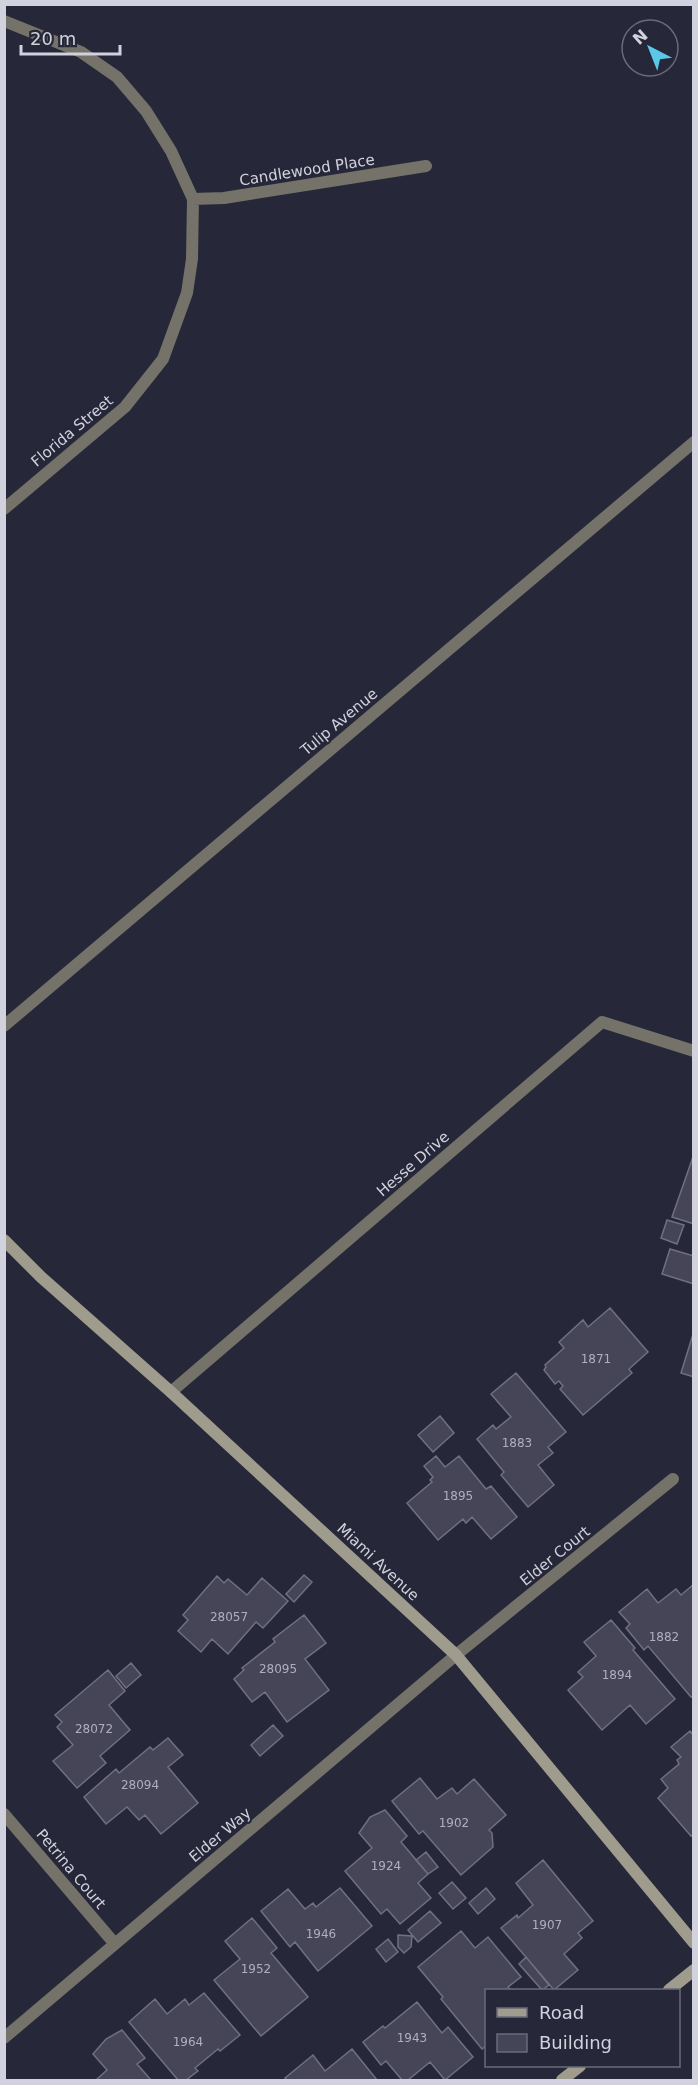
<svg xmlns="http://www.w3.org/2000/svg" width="698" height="2085" viewBox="0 0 698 2085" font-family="'DejaVu Sans',sans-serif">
	<rect width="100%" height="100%" fill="#262738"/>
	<!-- building -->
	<path fill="#464557" stroke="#707083" stroke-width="1.5" d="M 694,1154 L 694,1224 L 672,1217 Z
		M 667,1220 L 684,1225 L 677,1244 L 661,1238 Z
		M 670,1249 L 694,1256 L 694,1284 L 662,1274 Z
		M 610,1308 L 648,1352 L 629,1369 L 632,1373 L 583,1415 L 560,1389 L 563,1386 L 559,1381 L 555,1384 L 544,1370 L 546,1367 L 545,1365 L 564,1348 L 559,1342 L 583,1320 L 588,1327 Z
		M 694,1331 L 694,1377 L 681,1373 Z
		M 516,1373 L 566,1432 L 548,1447 L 553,1453 L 538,1465 L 554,1485 L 528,1507 L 501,1475 L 504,1472 L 477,1439 L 493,1425 L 496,1429 L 511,1417 L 491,1394 Z
		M 440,1416 L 454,1433 L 433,1452 L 418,1435 Z
		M 436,1456 L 445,1467 L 459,1456 L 486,1489 L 491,1486 L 517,1517 L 491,1539 L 472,1517 L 466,1523 L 463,1519 L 438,1540 L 407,1503 L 432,1482 L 430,1480 L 433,1477 L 424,1466 Z
		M 304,1575 L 312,1582 L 294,1602 L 286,1594 Z
		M 217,1576 L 224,1583 L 228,1579 L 247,1595 L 262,1578 L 288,1601 L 263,1628 L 256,1622 L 228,1654 L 212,1639 L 201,1652 L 178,1631 L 188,1620 L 183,1615 Z
		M 694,1584 L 694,1695 L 691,1697 L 648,1646 L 644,1650 L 626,1628 L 630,1624 L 619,1612 L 647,1589 L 658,1603 L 676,1589 L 681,1595 Z
		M 304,1615 L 326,1643 L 305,1659 L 329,1690 L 287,1722 L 265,1692 L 252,1702 L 234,1679 L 244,1670 L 242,1668 L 275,1642 L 273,1639 Z
		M 611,1620 L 635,1648 L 633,1650 L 675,1699 L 646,1724 L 630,1705 L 602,1730 L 568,1690 L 583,1677 L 578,1672 L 596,1656 L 584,1642 Z
		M 131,1663 L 141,1675 L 126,1688 L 116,1676 Z
		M 108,1670 L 125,1691 L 109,1705 L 130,1730 L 100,1756 L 106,1763 L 77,1788 L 53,1761 L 73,1745 L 57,1727 L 62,1722 L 55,1715 Z
		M 273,1725 L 283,1736 L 260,1756 L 251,1745 Z
		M 690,1731 L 694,1736 L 694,1834 L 691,1836 L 658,1798 L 668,1788 L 661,1779 L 679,1764 L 677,1760 L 681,1757 L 671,1747 Z
		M 168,1738 L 183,1755 L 168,1767 L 198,1803 L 161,1834 L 145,1815 L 139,1820 L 127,1807 L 106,1824 L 84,1797 L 116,1769 L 119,1773 L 150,1747 L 153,1750 Z
		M 420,1778 L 437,1799 L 452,1788 L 457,1794 L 474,1779 L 506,1815 L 489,1830 L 492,1833 L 493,1847 L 461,1875 L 423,1831 L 419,1834 L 392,1801 Z
		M 385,1810 L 407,1836 L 401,1842 L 428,1874 L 418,1883 L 431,1898 L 400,1924 L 387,1909 L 381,1914 L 345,1871 L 372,1848 L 359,1833 L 370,1817 Z
		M 426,1852 L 438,1867 L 428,1874 L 416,1860 Z
		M 543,1860 L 593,1921 L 578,1933 L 582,1938 L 564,1954 L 578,1970 L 554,1990 L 501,1928 L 517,1915 L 518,1918 L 533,1905 L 516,1883 Z
		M 452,1882 L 466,1898 L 453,1909 L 439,1893 Z
		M 340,1888 L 372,1926 L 318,1971 L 295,1942 L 290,1947 L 261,1911 L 288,1889 L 305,1909 L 313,1903 L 316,1907 Z
		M 486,1888 L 495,1899 L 478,1914 L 469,1903 Z
		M 430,1911 L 441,1923 L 418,1942 L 408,1930 Z
		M 252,1918 L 277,1948 L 271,1953 L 308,1997 L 261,2036 L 214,1980 L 240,1959 L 225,1941 Z
		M 461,1931 L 475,1948 L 488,1937 L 521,1977 L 508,1987 L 511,1990 L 486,1990 L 486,2046 L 482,2049 L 441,1999 L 443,1997 L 418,1967 Z
		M 398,1935 L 412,1936 L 411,1947 L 404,1953 L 398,1947 Z
		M 388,1939 L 398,1952 L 386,1962 L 376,1949 Z
		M 526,1957 L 549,1985 L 542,1990 L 519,1964 Z
		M 204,1993 L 240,2035 L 220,2051 L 218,2049 L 195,2068 L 198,2071 L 186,2080 L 178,2080 L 129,2022 L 155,1999 L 167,2014 L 185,1999 L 189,2005 Z
		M 417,2002 L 442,2033 L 448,2027 L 473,2057 L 445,2080 L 430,2062 L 408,2080 L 402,2080 L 386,2061 L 381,2065 L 363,2042 L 383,2026 L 385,2028 Z
		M 122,2030 L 145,2058 L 137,2064 L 151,2080 L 96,2080 L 107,2070 L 93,2054 L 106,2039 Z
		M 352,2049 L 377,2080 L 287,2080 L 285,2078 L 313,2055 L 325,2071 Z"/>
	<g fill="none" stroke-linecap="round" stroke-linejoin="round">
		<!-- street -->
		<path stroke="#747269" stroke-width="12" d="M 4,21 L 81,52 L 117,77 L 146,111 L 171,151 L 193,199 L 192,259 L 187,293 L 163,359 L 125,407 L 4,509
			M 193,199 L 224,198 L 426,166
			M 4,1026 L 694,442
			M 171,1392 L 602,1022 L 694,1051
			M 4,1814 L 115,1944
			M 4,2038 L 456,1655 L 673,1479"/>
		<!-- secondary -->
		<path stroke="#9f9b8d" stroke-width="12" d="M 4,1240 L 41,1277 L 171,1392 L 456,1655 L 694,1943
			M 669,1990 L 694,1970
			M 562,2080 L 580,2066"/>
	</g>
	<g text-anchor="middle" stroke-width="4.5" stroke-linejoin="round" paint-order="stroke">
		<!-- number labels -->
		<g font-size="12" fill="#aeafbc">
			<text x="596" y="1363">1871</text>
			<text x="517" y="1447">1883</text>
			<text x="458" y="1500">1895</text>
			<text x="229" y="1621">28057</text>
			<text x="664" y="1641">1882</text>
			<text x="278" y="1673">28095</text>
			<text x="617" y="1679">1894</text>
			<text x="94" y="1733">28072</text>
			<text x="140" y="1789">28094</text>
			<text x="454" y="1827">1902</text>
			<text x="386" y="1870">1924</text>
			<text x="547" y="1929">1907</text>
			<text x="321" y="1938">1946</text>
			<text x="256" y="1973">1952</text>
			<text x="412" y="2042">1943</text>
			<text x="188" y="2046">1964</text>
		</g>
		<!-- street labels -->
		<g font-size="15" fill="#d1d2dd" stroke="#262738">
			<text transform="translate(307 170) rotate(-9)" y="5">Candlewood Place</text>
			<text transform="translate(72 431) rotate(-40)" y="5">Florida Street</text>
			<text transform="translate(339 722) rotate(-40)" y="5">Tulip Avenue</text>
			<text transform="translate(413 1164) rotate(-41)" y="5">Hesse Drive</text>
			<text transform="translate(555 1556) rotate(-39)" y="5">Elder Court</text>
			<text transform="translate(378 1562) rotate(43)" y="5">Miami Avenue</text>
			<text transform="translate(220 1835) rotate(-40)" y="5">Elder Way</text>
			<text transform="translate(71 1869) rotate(50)" y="5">Petrina Court</text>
		</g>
	</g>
	<!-- border -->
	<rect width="698" height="2085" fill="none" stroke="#d1d2dd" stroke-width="12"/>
	<!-- legend -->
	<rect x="485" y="1989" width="195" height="78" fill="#262738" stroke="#6a6b7a" stroke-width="1.5"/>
	<rect x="497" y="2008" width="30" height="9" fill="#9f9b8d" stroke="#6a6b7a" stroke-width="1.5"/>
	<text x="539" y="2019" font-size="18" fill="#d1d2dd">Road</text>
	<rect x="497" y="2034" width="30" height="18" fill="#464557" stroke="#6a6b7a" stroke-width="1.5"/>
	<text x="539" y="2049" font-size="18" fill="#d1d2dd">Building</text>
	<!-- north arrow -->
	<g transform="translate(650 48) rotate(318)"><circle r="28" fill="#262738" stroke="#6a6b7a" stroke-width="1.5"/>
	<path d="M0-4.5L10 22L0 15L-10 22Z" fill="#5bc8e7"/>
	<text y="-9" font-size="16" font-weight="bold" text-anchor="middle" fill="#d1d2dd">N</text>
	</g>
	<!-- scale -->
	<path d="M21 45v9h99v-9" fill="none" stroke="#d1d2dd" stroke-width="3"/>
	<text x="30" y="45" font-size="18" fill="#d1d2dd" stroke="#262738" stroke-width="4.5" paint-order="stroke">20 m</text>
</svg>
